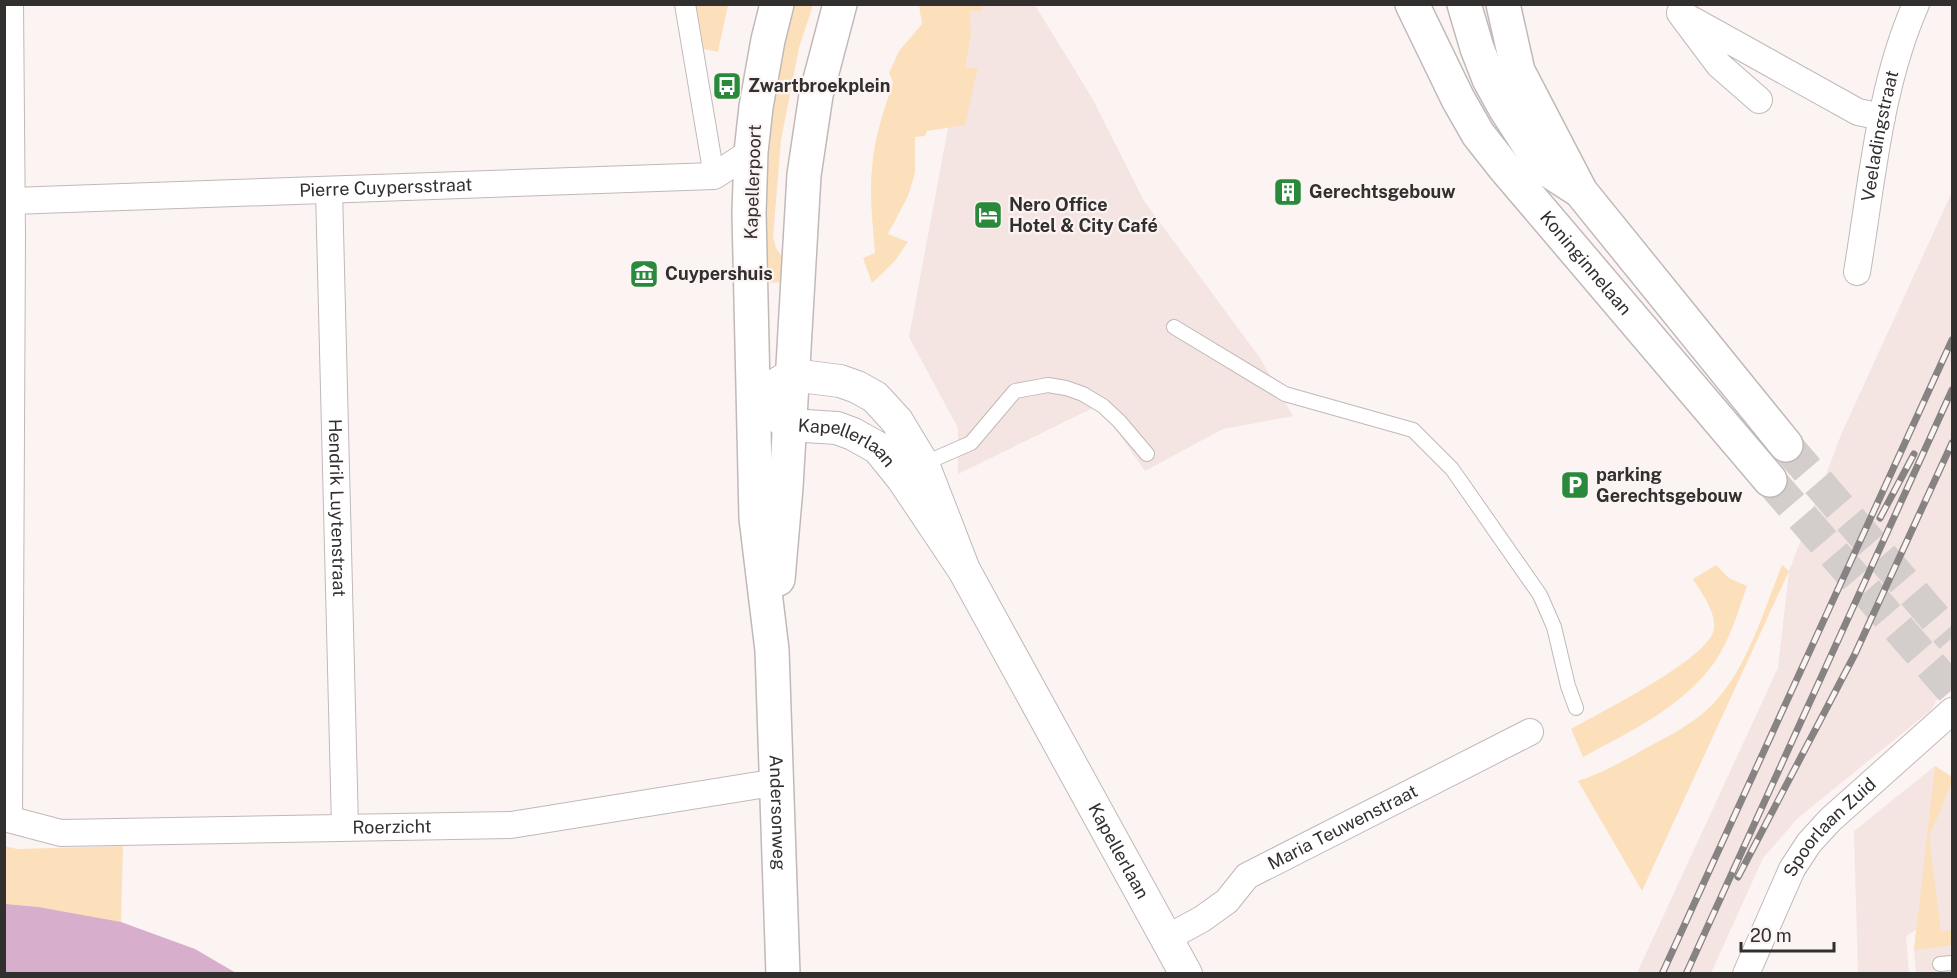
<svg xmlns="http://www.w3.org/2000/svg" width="1957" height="978" viewBox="0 0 1957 978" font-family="'Public Sans',sans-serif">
	<rect width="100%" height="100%" fill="#fbf4f3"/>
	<!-- built -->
	<path fill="#f4e4e2" d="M 971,5 L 1035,5 L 1092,98 L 1144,201 L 1260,358 L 1293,416 L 1223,429 L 1145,471 L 1099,405 L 958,474 L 958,428 L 909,337 Z
		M 1952,192 L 1951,675 L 1931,710 L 1798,818 L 1763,858 L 1711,973 L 1637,973 L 1778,668 L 1789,571 L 1841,435 Z
		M 1935,766 L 1952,777 L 1952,973 L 1916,973 L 1914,950 L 1916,930 L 1906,936 L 1909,973 L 1858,973 L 1854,831 Z"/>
	<!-- green -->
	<path fill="#fce0bc" d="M 693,5 L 728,5 L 718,52 L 699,48 Z
		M 792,5 L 813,5 L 799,48 L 781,140 L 773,237 L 776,248 L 786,262 L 784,282 L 766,283 L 764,192 L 771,103 Z
		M 919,5 L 982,5 L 981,11 L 970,11 L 971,34 L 965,68 L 978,67 L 965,125 L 927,131 L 925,136 L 915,137 L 915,173 L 908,196 L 888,234 L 908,242 L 894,262 L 872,283 L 863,258 L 875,253 C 873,225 869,197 872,168 C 874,138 884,110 893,82 L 889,73 L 899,51 L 922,24 Z
		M 1716,565 L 1729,578 L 1747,586 C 1738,612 1730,640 1714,663 C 1681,708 1631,731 1583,757 L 1571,729 C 1599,713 1709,659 1714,629 C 1716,611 1702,594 1693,579 Z
		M 1782,565 L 1789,571 L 1642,891 L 1578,781 C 1603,773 1625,760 1648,747 C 1670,735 1695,723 1713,704 C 1748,667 1763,612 1782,565 Z
		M 1935,766 L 1952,777 L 1952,782 L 1929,837 L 1941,932 L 1952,930 L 1952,945 L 1914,950 Z
		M 4,846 L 17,849 L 123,846 L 121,923 L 5,973 Z"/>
	<!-- water -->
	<path fill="#d7aecb" d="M 5,904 L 38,907 L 121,922 L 195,949 L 236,973 L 5,973 Z"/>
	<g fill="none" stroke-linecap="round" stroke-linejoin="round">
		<!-- secondary-tunnel -->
		<path stroke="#d3cdcc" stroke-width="33" stroke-dasharray="33 16" stroke-linecap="butt" d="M 1786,445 L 1952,638
			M 1770,480 L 1952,690"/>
		<!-- service casing -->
		<g stroke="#c0b9b8" stroke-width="16">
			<path id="service" d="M 1174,327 L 1285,394 L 1413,430 L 1452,469 L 1540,595 L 1554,627 L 1568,686 L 1576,708
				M 923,464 L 971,443 L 1015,391 L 1048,385 L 1066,388 L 1083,394 L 1103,406 L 1119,421 L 1147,454
				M 1940,964 L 1952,963"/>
		</g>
		<!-- pedestrian casing -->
		<g stroke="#c0b9b8" stroke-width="22">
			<path id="pedestrian" d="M 685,4 L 714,176"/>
		</g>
		<!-- minor casing -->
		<g stroke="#c0b9b8" stroke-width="28">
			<g id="minor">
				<path d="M 1759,100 L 1719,65 L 1680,13 L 1858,112 L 1882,117"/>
				<path id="s1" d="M 329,190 L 345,827"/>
				<path id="s2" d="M 12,201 L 714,176 L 751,152"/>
				<path id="s3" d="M 1857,272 C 1872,183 1879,88 1916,4"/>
				<path d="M 9,817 L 12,236 L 10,4"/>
				<path id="s4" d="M 4,818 L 61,833 L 511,825 L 778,782"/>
				<path id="s5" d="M 1167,938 L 1202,919 L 1227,901 L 1247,876 L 1530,732"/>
				<path id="s6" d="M 1746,974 L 1792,869 L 1809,843 L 1830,820 L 1952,711"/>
			</g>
		</g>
		<!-- tertiary casing -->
		<g stroke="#c0b9b8" stroke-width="34">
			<g id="tertiary">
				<path id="s7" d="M 964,570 L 923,464 L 897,421 L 875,397 L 857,387 L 840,381 L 792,375 L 754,398 L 789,425 L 837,428 L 853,434 L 878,448 L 903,479 L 964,570 L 1186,974"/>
			</g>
		</g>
		<!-- secondary casing -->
		<g stroke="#c0b9b8" stroke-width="36">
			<g id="secondary">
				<path id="s8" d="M 777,4 L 768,40 L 756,107 L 751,152 L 749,213 L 756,518 L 772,650 L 783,974"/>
				<path id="s9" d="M 1412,4 L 1458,99 L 1478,134 L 1504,167 L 1770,480"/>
				<path d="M 1464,4 L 1477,48 L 1489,79 L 1505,108 L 1543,167 L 1580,191"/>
				<path d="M 1503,4 L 1518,71 L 1581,192 L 1786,445"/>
				<path d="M 778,579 L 786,487 L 804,175 L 816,95 L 840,4"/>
			</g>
		</g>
		<!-- service -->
		<use href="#service" stroke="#fff" stroke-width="14"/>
		<!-- pedestrian -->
		<use href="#pedestrian" stroke="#fff" stroke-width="20"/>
		<!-- minor -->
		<use href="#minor" stroke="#fff" stroke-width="26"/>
		<!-- tertiary -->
		<use href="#tertiary" stroke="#fff" stroke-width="32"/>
		<!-- secondary -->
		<use href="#secondary" stroke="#fff" stroke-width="33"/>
		<!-- rail casing -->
		<g stroke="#888383" stroke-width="7">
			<path id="rail" d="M 1880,518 L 1914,454
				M 1738,877 L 1855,654 L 1952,443
				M 1662,974 L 1952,340
				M 1686,974 L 1952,390"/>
		</g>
		<!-- rail -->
		<use href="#rail" stroke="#fbf4f3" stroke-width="4.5" stroke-dasharray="14" stroke-linecap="butt"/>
	</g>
	<!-- icons -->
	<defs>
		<g id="bus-square" transform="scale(1.5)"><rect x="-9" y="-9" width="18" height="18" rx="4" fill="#2a893b" stroke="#fbf4f3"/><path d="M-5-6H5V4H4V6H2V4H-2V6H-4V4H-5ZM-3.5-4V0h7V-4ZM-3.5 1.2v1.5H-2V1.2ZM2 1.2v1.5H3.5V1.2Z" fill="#fff"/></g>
		<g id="building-square" transform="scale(1.5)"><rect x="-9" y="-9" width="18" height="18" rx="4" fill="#2a893b" stroke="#fbf4f3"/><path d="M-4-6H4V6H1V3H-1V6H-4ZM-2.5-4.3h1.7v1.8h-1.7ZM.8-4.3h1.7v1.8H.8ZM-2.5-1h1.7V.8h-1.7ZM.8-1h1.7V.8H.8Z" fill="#fff"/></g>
		<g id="hotel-square" transform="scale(1.5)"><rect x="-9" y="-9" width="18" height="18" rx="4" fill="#2a893b" stroke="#fbf4f3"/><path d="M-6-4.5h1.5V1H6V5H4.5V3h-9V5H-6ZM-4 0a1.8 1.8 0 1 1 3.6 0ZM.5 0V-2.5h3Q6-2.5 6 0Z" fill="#fff"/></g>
		<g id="museum-square" transform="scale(1.5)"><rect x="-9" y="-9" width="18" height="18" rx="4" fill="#2a893b" stroke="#fbf4f3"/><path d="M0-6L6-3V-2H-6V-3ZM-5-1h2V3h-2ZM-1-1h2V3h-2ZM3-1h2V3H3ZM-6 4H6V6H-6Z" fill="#fff"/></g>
		<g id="parking-square" transform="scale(1.5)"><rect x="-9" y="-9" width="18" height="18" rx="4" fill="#2a893b" stroke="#fbf4f3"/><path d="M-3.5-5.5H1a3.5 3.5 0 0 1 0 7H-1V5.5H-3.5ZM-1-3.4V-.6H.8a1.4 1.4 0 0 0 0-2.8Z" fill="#fff"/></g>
	</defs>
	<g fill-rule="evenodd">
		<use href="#bus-square" x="727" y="86"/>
		<use href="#building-square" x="1288" y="192"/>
		<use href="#hotel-square" x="988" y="215"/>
		<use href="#museum-square" x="644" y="274"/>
		<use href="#parking-square" x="1575" y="485"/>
	</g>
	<g text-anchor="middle" stroke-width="4.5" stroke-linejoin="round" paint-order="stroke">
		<!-- poi labels -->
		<g font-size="18" font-weight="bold" fill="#322f2f" stroke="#fbf4f3" text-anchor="start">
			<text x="748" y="92">Zwartbroekplein</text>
			<text x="1309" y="198">Gerechtsgebouw</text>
			<text x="1009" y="211">Nero Office<tspan x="1009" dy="21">Hotel &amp; City Café</tspan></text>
			<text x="665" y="280">Cuypershuis</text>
			<text x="1596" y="481">parking<tspan x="1596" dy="21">Gerechtsgebouw</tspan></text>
		</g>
		<!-- street labels -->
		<g font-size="18" fill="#322f2f" stroke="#fbf4f3">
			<text dy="6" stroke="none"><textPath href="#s3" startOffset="138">Veeladingstraat</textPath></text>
			<text transform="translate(753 182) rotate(-88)" y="6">Kapellerpoort</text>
			<text dy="6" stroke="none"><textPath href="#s2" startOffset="374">Pierre Cuypersstraat</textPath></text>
			<text dy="6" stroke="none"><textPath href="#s9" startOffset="314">Koninginnelaan</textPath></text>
			<text dy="6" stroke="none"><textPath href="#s7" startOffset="434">Kapellerlaan</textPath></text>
			<text dy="6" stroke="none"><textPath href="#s1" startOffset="318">Hendrik Luytenstraat</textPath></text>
			<text dy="6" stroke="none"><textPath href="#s8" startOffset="812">Andersonweg</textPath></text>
			<text dy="6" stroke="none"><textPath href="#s4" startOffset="390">Roerzicht</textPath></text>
			<text dy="6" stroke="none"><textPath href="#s5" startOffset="210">Maria Teuwenstraat</textPath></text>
			<text dy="6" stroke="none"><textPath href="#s6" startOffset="171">Spoorlaan Zuid</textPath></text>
			<text dy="6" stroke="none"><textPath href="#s7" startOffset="936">Kapellerlaan</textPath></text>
		</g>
	</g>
	<!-- border -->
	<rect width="1957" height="978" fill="none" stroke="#322f2f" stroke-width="12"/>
	<!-- scale -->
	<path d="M1741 942v9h93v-9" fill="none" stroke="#322f2f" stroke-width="3"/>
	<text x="1750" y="942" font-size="18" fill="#322f2f" stroke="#fbf4f3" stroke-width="4.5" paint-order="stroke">20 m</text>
</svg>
